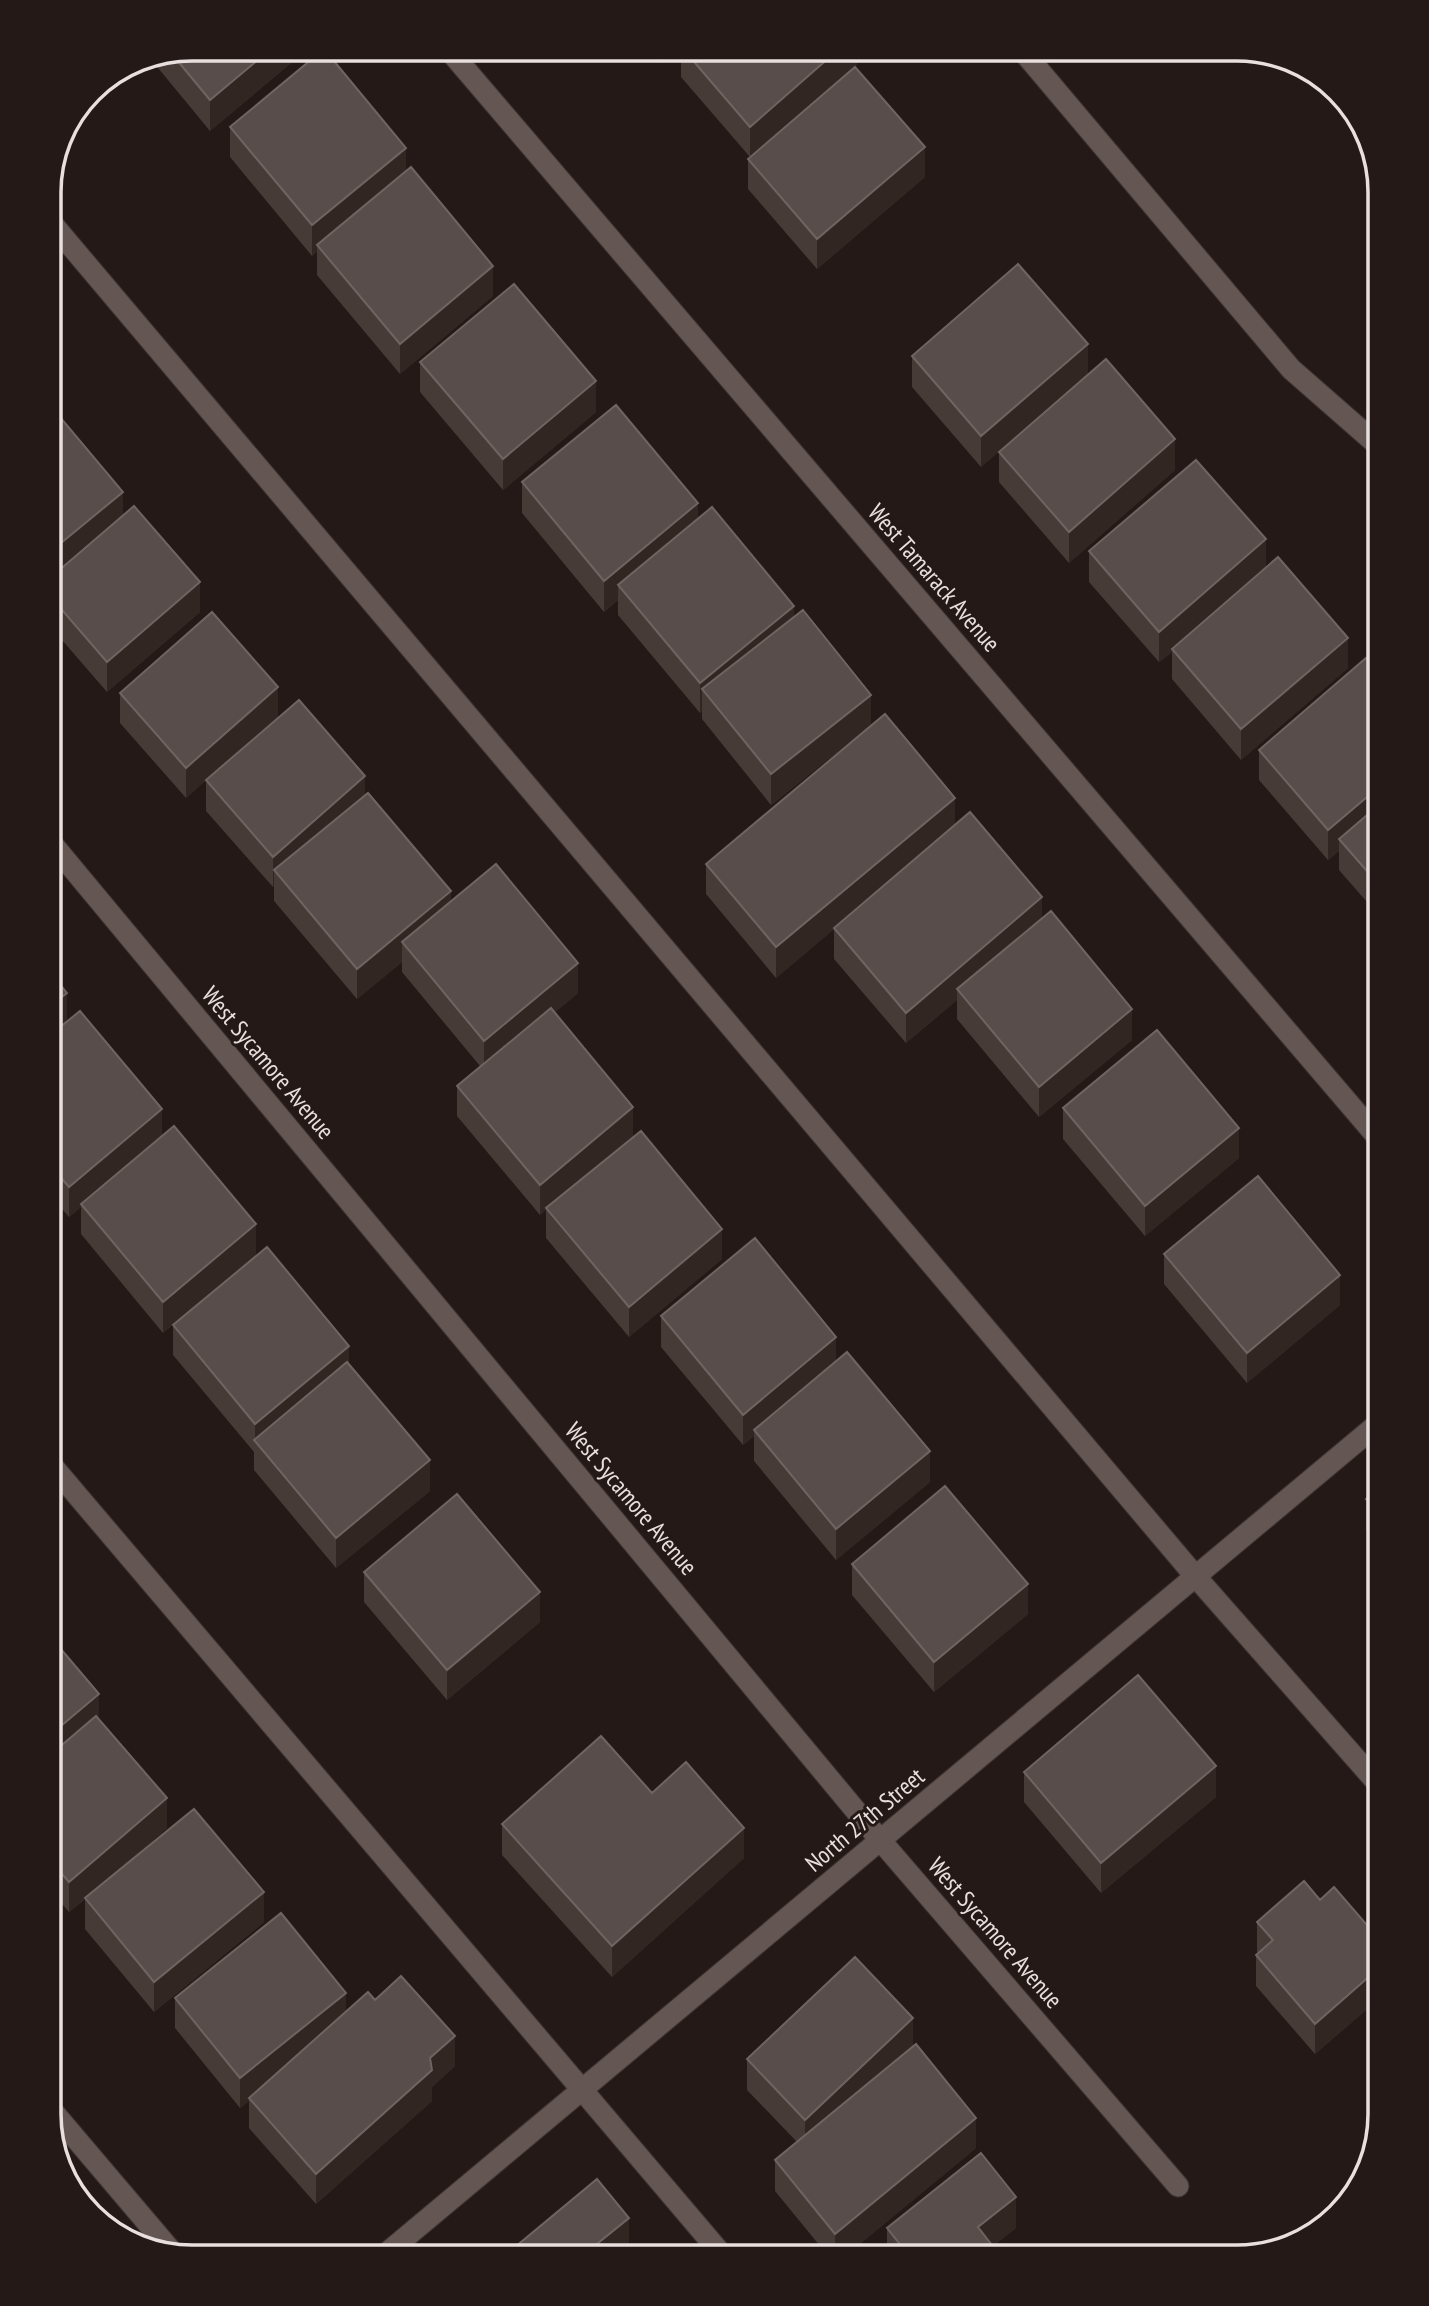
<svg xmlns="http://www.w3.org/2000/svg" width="1429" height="2306" viewBox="0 0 1429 2306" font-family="'PT Sans Narrow',sans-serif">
	<rect width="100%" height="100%" fill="#241916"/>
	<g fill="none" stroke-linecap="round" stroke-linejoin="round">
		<!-- lane casing -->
		<g stroke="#3d3433" stroke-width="23">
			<path id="lane" d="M 1021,49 L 1291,369 L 1380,447
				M 49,220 L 1196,1577 L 1380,1786
				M 49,1462 L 724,2257"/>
		</g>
		<!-- street casing -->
		<g stroke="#3d3433" stroke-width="23">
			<path id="street" d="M 448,49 L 1380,1140
				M 49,840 L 881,1841 L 1178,2186
				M 49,2107 L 173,2253
				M 382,2257 L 1380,1422"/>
		</g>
		<!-- lane -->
		<use href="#lane" stroke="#645653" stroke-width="21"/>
		<!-- street -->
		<use href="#street" stroke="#645653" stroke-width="21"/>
	</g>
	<!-- wall -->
	<path fill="#473b38" d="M 192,49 L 303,49 L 303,53 L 210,131 L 149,57 Z
		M 651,49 L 680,49 L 663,63 Z
		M 681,49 L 857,49 L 857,64 L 765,145 L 925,177 L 817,269 L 748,189 L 748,159 L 750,157 L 681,77 Z
		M 230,127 L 406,171 L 493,296 L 400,374 L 317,275 L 317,251 L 312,256 L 230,157 Z
		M 912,356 L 1088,374 L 981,467 L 912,387 Z
		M 420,362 L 596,412 L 503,490 L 420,392 Z
		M 49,404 L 123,515 L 200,612 L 107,692 L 49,625 Z
		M 999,452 L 1175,470 L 1069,563 L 999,482 Z
		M 522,482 L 698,518 L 794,617 L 871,725 L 771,805 L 702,719 L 702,711 L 700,713 L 618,615 L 618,600 L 604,612 L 522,513 Z
		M 1089,551 L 1266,568 L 1348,668 L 1241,760 L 1172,679 L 1172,652 L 1159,662 L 1089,582 Z
		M 1380,675 L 1380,917 L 1339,870 L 1339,851 L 1328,860 L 1259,780 L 1259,750 Z
		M 120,693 L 278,718 L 365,796 L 451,901 L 578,993 L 555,1012 L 633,1137 L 722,1259 L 629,1337 L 546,1238 L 546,1209 L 540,1215 L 457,1116 L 457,1086 L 480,1066 L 402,972 L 402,962 L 357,999 L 274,901 L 274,886 L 273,887 L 206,811 L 206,780 L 186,798 L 120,723 Z
		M 955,825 L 1042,918 L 1132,1040 L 1039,1117 L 957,1019 L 957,1000 L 906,1043 L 834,959 L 834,929 L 776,978 L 706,894 L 706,864 Z
		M 49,971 L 67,1022 L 162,1136 L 256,1255 L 163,1333 L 81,1234 L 81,1207 L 69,1217 L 49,1194 Z
		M 1063,1108 L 1239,1158 L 1145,1236 L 1063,1139 Z
		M 1164,1254 L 1340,1305 L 1247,1383 L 1164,1284 Z
		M 661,1316 L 836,1362 L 930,1482 L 836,1560 L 754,1461 L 754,1436 L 743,1445 L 661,1347 Z
		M 173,1325 L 349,1364 L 430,1491 L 336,1568 L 254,1470 L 254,1452 L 173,1355 Z
		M 1380,1487 L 1380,1545 L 1366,1529 L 1366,1499 Z
		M 852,1564 L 1028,1614 L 934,1692 L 852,1595 Z
		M 364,1572 L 540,1622 L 447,1700 L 364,1602 Z
		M 49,1635 L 99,1720 L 167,1828 L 91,1894 L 264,1922 L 154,2012 L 85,1929 L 85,1899 L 69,1912 L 49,1889 Z
		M 1024,1772 L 1216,1797 L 1101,1893 L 1024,1802 Z
		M 652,1793 L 744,1858 L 612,1977 L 502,1855 L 502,1824 Z
		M 1320,1900 L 1380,1940 L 1380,1998 L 1315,2054 L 1256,1986 L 1256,1955 L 1258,1953 L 1257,1952 L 1257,1922 Z
		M 175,1998 L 346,2011 L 375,2000 L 455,2066 L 432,2087 L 432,2101 L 316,2204 L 249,2128 L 249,2101 L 240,2108 L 175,2028 Z
		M 913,2047 L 976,2148 L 844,2257 L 829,2257 L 775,2191 L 775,2160 L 797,2142 L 747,2090 L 747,2059 Z
		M 887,2228 L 1016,2228 L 993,2246 L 1001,2257 L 887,2257 Z"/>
	<!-- shaded-wall -->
	<path fill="#322623" d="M 271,49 L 303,49 L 303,53 L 210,131 L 210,100 Z
		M 663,49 L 680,49 L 663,63 Z
		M 839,49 L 857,49 L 857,64 L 750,157 L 750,127 Z
		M 925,147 L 925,177 L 817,269 L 817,239 Z
		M 406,148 L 406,178 L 317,245 L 317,251 L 312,256 L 312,225 Z
		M 493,266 L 493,296 L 400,374 L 400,344 Z
		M 1088,344 L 1088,374 L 981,467 L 981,436 Z
		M 596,381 L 596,412 L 503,490 L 503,459 Z
		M 1175,439 L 1175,470 L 1069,563 L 1069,532 Z
		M 123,492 L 123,523 L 49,584 L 49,553 Z
		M 698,503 L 698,534 L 618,585 L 618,600 L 604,612 L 604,581 Z
		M 1266,539 L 1266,570 L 1172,649 L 1172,652 L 1159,662 L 1159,632 Z
		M 200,582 L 200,612 L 107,692 L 107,662 Z
		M 794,606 L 794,636 L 702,689 L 702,711 L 700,713 L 700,683 Z
		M 1348,638 L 1348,668 L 1241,760 L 1241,729 Z
		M 278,687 L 278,718 L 186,798 L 186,768 Z
		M 871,695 L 871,725 L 771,805 L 771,774 Z
		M 365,776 L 365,807 L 274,870 L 274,886 L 273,887 L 273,857 Z
		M 1380,786 L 1380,816 L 1339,839 L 1339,851 L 1328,860 L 1328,830 Z
		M 955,798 L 955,828 L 776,978 L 776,947 Z
		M 451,891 L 451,921 L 402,942 L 402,962 L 357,999 L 357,969 Z
		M 1042,897 L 1042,928 L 957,989 L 957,1000 L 906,1043 L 906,1013 Z
		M 578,963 L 578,993 L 484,1071 L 484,1041 Z
		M 67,993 L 67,1023 L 49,1038 L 49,1007 Z
		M 1132,1009 L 1132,1040 L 1039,1117 L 1039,1087 Z
		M 633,1107 L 633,1137 L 540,1215 L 540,1185 Z
		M 162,1109 L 162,1139 L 81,1204 L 81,1207 L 69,1217 L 69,1187 Z
		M 1239,1128 L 1239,1158 L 1145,1236 L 1145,1206 Z
		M 256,1224 L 256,1255 L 163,1333 L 163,1302 Z
		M 722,1229 L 722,1259 L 629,1337 L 629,1307 Z
		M 1340,1275 L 1340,1305 L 1247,1383 L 1247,1353 Z
		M 836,1337 L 836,1367 L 754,1430 L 754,1436 L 743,1445 L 743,1415 Z
		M 349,1346 L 349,1376 L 255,1442 L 255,1424 Z
		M 930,1451 L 930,1482 L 836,1560 L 836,1529 Z
		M 430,1460 L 430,1491 L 336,1568 L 336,1538 Z
		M 1028,1584 L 1028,1614 L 934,1692 L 934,1662 Z
		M 540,1592 L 540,1622 L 447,1700 L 447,1670 Z
		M 99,1694 L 99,1724 L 49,1767 L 49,1736 Z
		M 1216,1766 L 1216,1797 L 1101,1893 L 1101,1863 Z
		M 167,1798 L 167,1828 L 69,1912 L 69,1882 Z
		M 744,1828 L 744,1858 L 612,1977 L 612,1946 Z
		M 264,1892 L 264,1922 L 154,2012 L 154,1982 Z
		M 1380,1967 L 1380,1998 L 1315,2054 L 1315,2024 Z
		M 346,1993 L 346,2023 L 249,2098 L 249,2101 L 240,2108 L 240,2078 Z
		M 913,2018 L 913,2048 L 805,2151 L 805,2120 Z
		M 455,2036 L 455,2066 L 432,2087 L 432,2101 L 316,2204 L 316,2174 L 430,2058 Z
		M 976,2118 L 976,2148 L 844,2257 L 835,2257 L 835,2234 Z
		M 1016,2197 L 1016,2228 L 979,2257 L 978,2227 Z
		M 629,2218 L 629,2248 L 619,2257 L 587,2257 L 587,2252 Z"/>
	<!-- building -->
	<path fill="#584d4a" stroke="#6f6461" stroke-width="2" d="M 192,49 L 271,49 L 210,100 L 171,53 Z
		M 324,49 L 406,148 L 312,225 L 230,127 Z
		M 683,49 L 839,49 L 750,127 Z
		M 855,67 L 925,147 L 817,239 L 748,159 Z
		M 411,167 L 493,266 L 400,344 L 317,245 Z
		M 1018,264 L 1088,344 L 981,436 L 912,356 Z
		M 514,284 L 596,381 L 503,459 L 420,362 Z
		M 1106,359 L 1175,439 L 1069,532 L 999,452 Z
		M 49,404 L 123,492 L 49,553 Z
		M 616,405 L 698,503 L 604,581 L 522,482 Z
		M 1196,460 L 1266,539 L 1159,632 L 1089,551 Z
		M 134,506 L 200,582 L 107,662 L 49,595 L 49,579 Z
		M 712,507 L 794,606 L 700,683 L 618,585 Z
		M 1278,557 L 1348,638 L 1241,729 L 1172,649 Z
		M 803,610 L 871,695 L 771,774 L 702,689 Z
		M 212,612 L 278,687 L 186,768 L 120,693 Z
		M 1366,658 L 1380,675 L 1380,786 L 1328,830 L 1259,750 Z
		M 299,700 L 365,776 L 273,857 L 206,780 Z
		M 885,714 L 955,798 L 776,947 L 706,864 Z
		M 368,793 L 451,891 L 357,969 L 274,870 Z
		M 1380,804 L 1380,886 L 1339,839 Z
		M 970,812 L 1042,897 L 906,1013 L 834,928 Z
		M 496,864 L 578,963 L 484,1041 L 402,942 Z
		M 1051,911 L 1132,1009 L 1039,1087 L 957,989 Z
		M 49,971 L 67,993 L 49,1007 Z
		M 551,1008 L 633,1107 L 540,1185 L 457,1086 Z
		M 80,1011 L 162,1109 L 69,1187 L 49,1164 L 49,1036 Z
		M 1157,1030 L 1239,1128 L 1145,1206 L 1063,1108 Z
		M 174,1126 L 256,1224 L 163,1302 L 81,1204 Z
		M 641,1131 L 722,1229 L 629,1307 L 546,1208 Z
		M 1258,1176 L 1340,1275 L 1247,1353 L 1164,1254 Z
		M 755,1238 L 836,1337 L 743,1415 L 661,1316 Z
		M 267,1247 L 349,1346 L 255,1424 L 173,1325 Z
		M 847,1352 L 930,1451 L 836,1529 L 754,1430 Z
		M 347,1362 L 430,1460 L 336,1538 L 254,1440 Z
		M 945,1486 L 1028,1584 L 934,1662 L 852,1564 Z
		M 1380,1487 L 1380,1515 L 1366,1499 Z
		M 457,1494 L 540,1592 L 447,1670 L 364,1572 Z
		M 49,1635 L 99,1694 L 49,1736 Z
		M 1138,1675 L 1216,1766 L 1101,1863 L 1024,1772 Z
		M 96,1716 L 167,1798 L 69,1882 L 49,1859 L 49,1756 Z
		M 601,1736 L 652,1793 L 686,1762 L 744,1828 L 612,1946 L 502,1824 Z
		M 194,1809 L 264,1892 L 154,1982 L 85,1898 Z
		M 1304,1881 L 1320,1900 L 1334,1887 L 1380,1940 L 1380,1967 L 1315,2024 L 1256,1955 L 1273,1940 L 1257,1922 Z
		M 281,1913 L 346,1993 L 240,2078 L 175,1998 Z
		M 855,1957 L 913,2018 L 805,2120 L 747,2059 Z
		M 401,1976 L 455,2036 L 430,2058 L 432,2070 L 316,2174 L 249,2098 L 368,1992 L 375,2000 Z
		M 916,2044 L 976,2118 L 835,2234 L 775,2160 Z
		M 981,2153 L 1016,2197 L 978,2227 L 1001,2257 L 910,2257 L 887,2228 Z
		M 597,2179 L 629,2218 L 587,2252 L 591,2257 L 503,2257 Z"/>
	<g text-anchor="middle" stroke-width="6" stroke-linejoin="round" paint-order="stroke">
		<!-- street labels -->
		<g font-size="24" fill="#e8dfde" stroke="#241916">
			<text transform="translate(934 578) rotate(49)" y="8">West Tamarack Avenue</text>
			<text transform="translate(268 1063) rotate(50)" y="8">West Sycamore Avenue</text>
			<text transform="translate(631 1499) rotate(50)" y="8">West Sycamore Avenue</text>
			<text transform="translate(865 1820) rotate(-40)" y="8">North 27th Street</text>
			<text transform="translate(995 1933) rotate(49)" y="8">West Sycamore Avenue</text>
		</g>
	</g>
	<!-- crop -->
	<path d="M0 0H1429V2306H0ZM192 61H1237A131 131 0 0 1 1368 192V2114A131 131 0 0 1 1237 2245H192A131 131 0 0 1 61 2114V192A131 131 0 0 1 192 61Z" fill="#241916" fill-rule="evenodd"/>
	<path fill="none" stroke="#e8dfde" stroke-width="3.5" d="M192 61H1237A131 131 0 0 1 1368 192V2114A131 131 0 0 1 1237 2245H192A131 131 0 0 1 61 2114V192A131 131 0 0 1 192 61Z"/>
</svg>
